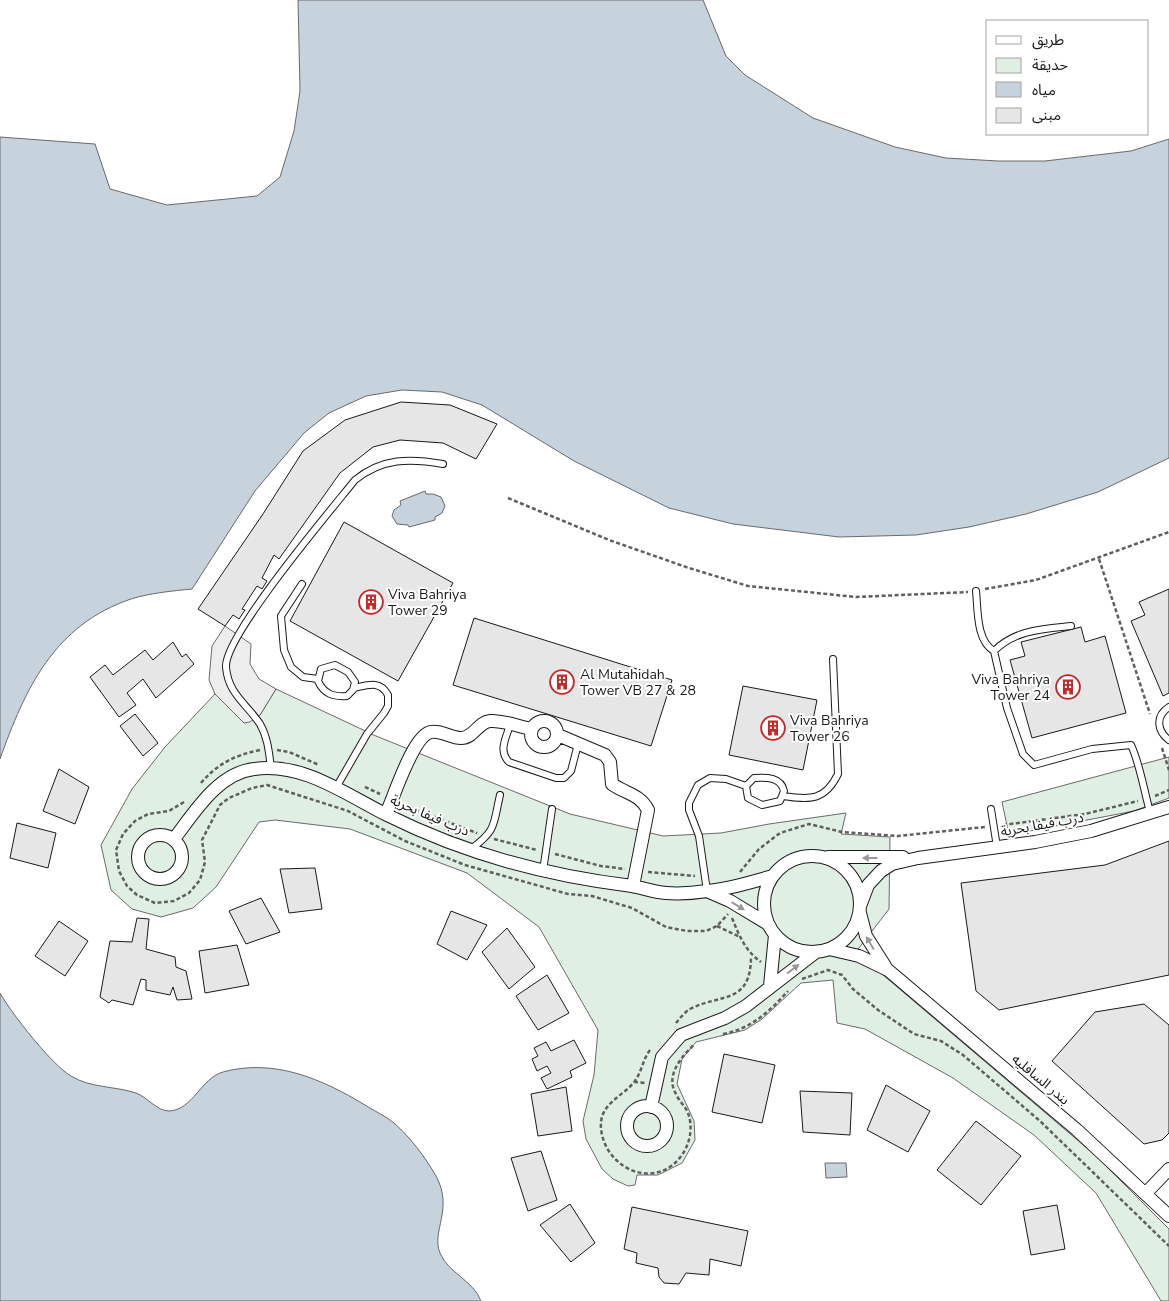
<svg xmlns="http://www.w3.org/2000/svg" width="1169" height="1301" viewBox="0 0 1169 1301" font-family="'Nunito Sans','Noto Sans Arabic',sans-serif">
	<rect width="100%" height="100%" fill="#fff"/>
	<!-- green -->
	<path fill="#e0efe3" stroke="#6a6a6a" d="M 276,689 L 376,736 L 570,814 L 663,836 L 721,833 L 769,824 L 846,813 L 841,834 L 890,837 L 889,909 L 852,957 L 876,969 L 1095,1155 L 1169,1229 L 1169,1301 L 1161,1301 L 1096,1193 L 1034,1135 L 953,1078 L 865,1029 L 837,1023 L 833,980 L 801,983 L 762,1019 L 745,1030 L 696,1042 L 682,1059 L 677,1084 L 694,1121 L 695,1140 L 682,1163 L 658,1175 L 637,1175 L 635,1185 L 628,1186 L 613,1179 L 602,1169 L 586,1139 L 583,1121 L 594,1075 L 598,1030 L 539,927 L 467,873 L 350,829 L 275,820 L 259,822 L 216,887 L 193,908 L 161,917 L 132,909 L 111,890 L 101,845 L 132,789 L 165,747 L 215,694 L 244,723 L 260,715 Z
		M 1169,757 L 1169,798 L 1134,811 L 1009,835 L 1002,802 Z"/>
	<!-- parking -->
	<path fill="#ededed" stroke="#6a6a6a" d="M 225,626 L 251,644 L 250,664 L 259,679 L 276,689 L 260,715 L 250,722 L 244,723 L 215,694 L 209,680 L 212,646 Z"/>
	<!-- water -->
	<path fill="#c6d2dc" stroke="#6a6a6a" d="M 298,0 L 703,0 L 726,56 L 745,75 L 813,118 L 895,147 L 946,158 L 998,161 L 1045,161 L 1131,151 L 1169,139 L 1169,458 L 1098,492 L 1026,514 L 969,527 L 916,535 L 839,537 L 733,524 L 669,508 L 574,461 L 482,405 L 442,392 L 402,390 L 366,396 L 329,413 L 304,433 L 255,491 L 192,589 C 172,591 150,593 131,599 C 54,625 25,689 0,759 L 0,137 L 95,144 L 110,189 L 167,205 L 257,196 L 280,177 L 294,131 L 300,91 Z
		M 425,491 L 426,494 L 433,494 L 441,497 L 445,506 L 442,513 L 435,517 L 435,520 L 409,527 L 408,525 L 397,524 L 392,516 L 394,510 L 401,505 L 400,501 Z
		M 0,993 C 11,1013 52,1065 71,1076 C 90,1088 115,1086 136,1093 C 147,1097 157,1111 169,1111 C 193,1110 201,1078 223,1072 C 274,1058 322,1079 365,1105 C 374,1111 386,1116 394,1123 C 411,1138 425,1157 436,1176 C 454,1209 431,1231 440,1253 C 448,1273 473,1280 481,1301 L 0,1301 Z
		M 825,1163 L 846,1163 L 847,1177 L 826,1178 Z"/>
	<!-- building -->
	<path fill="#e6e6e6" stroke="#1a1a1a" d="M 401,402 L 450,405 L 497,424 L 476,459 L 443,443 L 400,440 L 373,447 L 340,473 L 279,559 L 274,555 L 262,578 L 267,581 L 262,589 L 257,586 L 242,609 L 245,610 L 239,619 L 233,615 L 225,626 L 198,609 L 263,514 L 303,451 L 345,420 Z
		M 344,522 L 453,583 L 398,681 L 290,621 Z
		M 1169,589 L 1169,693 L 1163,696 L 1131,621 L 1145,615 L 1139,602 Z
		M 474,618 L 672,680 L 651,746 L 453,685 Z
		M 1081,627 L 1085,642 L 1105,636 L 1126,713 L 1032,738 L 1010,660 L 1025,656 L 1021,642 Z
		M 173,642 L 182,657 L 186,654 L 194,664 L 156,698 L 143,679 L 127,693 L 136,705 L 119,717 L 90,677 L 105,665 L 113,675 L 145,650 L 153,660 Z
		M 743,686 L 817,700 L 803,770 L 729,755 Z
		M 135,714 L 158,743 L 143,756 L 120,726 Z
		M 59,769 L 89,787 L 75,824 L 43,811 Z
		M 17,823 L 56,833 L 48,868 L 10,858 Z
		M 1169,841 L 1169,975 L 999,1010 L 976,991 L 961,883 L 1105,865 Z
		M 315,868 L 322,909 L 289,913 L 280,869 Z
		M 261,898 L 280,932 L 246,944 L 229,911 Z
		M 451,911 L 487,925 L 467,960 L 437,944 Z
		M 137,918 L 149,919 L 146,949 L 175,957 L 176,967 L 186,971 L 192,999 L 177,1000 L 173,987 L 170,995 L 146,990 L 146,980 L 141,979 L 133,1005 L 112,1000 L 109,1003 L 100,997 L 110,941 L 132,942 Z
		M 59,921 L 88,941 L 65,976 L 35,956 Z
		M 507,928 L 535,967 L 509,989 L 482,952 Z
		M 237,945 L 249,985 L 205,993 L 199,951 Z
		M 547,975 L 569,1013 L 538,1030 L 516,996 Z
		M 1144,1004 L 1169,1025 L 1169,1133 L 1162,1140 L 1144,1144 L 1052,1061 L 1095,1012 Z
		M 574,1040 L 586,1063 L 570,1071 L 572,1077 L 547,1089 L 541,1078 L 551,1073 L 547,1066 L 537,1071 L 532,1059 L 538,1056 L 534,1048 L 546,1042 L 551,1051 Z
		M 724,1054 L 775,1065 L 762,1123 L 712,1112 Z
		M 886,1085 L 930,1111 L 908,1152 L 867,1130 Z
		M 566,1087 L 572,1131 L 538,1136 L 531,1094 Z
		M 800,1091 L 852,1093 L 850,1135 L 803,1132 Z
		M 976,1121 L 1021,1156 L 981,1205 L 937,1170 Z
		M 541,1151 L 557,1200 L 528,1211 L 511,1158 Z
		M 570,1204 L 595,1243 L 571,1262 L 540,1225 Z
		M 1057,1205 L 1065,1249 L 1031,1255 L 1023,1211 Z
		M 632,1207 L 748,1231 L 741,1266 L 710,1259 L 709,1275 L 686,1273 L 679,1284 L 664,1283 L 659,1277 L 658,1268 L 636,1263 L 637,1253 L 624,1249 Z"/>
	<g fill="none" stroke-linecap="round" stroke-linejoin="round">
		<!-- lane casing -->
		<g stroke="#1a1a1a" stroke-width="8">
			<path id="lane" d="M 302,584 L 281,616 L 284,650 L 291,667 L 303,677 L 318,679
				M 976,591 C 978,609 976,641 994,651
				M 1071,626 C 1042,629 1015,630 994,651 L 1007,708 L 1023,754 L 1034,765 L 1092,749 L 1131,745 C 1140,764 1144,791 1150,812
				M 335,665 L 348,672 L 355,682 L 353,690 L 347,696 C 333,697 324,694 318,681 L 321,669 Z
				M 1169,707 C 1155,716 1157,731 1169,740
				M 510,725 C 506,738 498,751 509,762 L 556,778 L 564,778 L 571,771 L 578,744
				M 271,768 C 269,753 268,738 260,724 C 247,704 228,694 226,667 C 224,636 331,510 355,480 C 382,458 410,458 443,464
				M 754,778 C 766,777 781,777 784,791 L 780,801 L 762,805 L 748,798 L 746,786 Z
				M 337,786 L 367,734 L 384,713 L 388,706 L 388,695 C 380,680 368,685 354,688
				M 783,796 C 810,800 825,801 838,774 L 833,659
				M 991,809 L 997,847
				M 471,849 C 497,830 493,825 500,795
				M 543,871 L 552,809
				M 707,891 L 699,836 L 689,810 L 689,803 L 698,785 L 710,778 L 726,779 L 746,786"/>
		</g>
		<!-- street casing -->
		<g stroke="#1a1a1a" stroke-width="14">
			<path id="street" d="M531 734a13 13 0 1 1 26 0a13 13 0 1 1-26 0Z
				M 558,735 L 605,755 L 610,762 L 612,784 C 626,794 640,794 648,810 L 633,886
				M 386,814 C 394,797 413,735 431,732 C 441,730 451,738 461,738 C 474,738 478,722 490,721 C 503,720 520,727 532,729
				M138 857a22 22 0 1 1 44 0a22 22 0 1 1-44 0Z
				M 174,839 C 194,813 218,773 254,769 C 303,762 345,794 387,815 C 463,853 548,876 632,886 C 643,888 654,892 666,893 C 679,894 694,893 707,891 C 730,889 751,882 773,876
				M764 904a48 48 0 1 1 96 0a48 48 0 1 1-96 0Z
				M 828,857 L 903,857
				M 707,891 L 730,901 L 768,924
				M 860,906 L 868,885 L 881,871 L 892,864 L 918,858 L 1035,842 L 1091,831 L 1169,807
				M 860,913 L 866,936 L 885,966
				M 829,949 L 859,956 L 888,970 L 1077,1130 L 1169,1216
				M 770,986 L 775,935
				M627 1126a20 20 0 1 1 40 0a20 20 0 1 1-40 0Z
				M 651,1107 L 662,1057 L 681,1035 L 725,1018 L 746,1006 L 816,952
				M 1146,1193 L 1169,1169"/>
		</g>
		<!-- path -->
		<path stroke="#5f5f5f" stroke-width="2.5" stroke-dasharray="4 2.5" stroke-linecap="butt" d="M 508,498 L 609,540 L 689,568 L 748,586 L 856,597 L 968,592
			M 1099,559 L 1150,714
			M 985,589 L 1036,580 L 1169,532
			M 1162,748 L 1169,770
			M 277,750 L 289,752 L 319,765
			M 201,783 C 217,764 235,755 260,750
			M 365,787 L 380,794
			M 1155,796 L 1169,790
			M 184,802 L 169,811 L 148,814 L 135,821 L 123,834 L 116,850 L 119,871 L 127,886 L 137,895 L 155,903 L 174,901 L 189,893 L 200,880 L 205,862 L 202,840 L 220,805 L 229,798 L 252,788 L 267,785 L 348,811 L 405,841 L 465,865 L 568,894 L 592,896 L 632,908 L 666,927 L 687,931 L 706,931 L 717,926 L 728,914
			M 403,805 L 477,833
			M 1003,825 L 1085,814 L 1138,801
			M 494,839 L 537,850
			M 555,854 L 601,866 L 625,869
			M 648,872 L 695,876
			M 740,872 L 759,849 L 780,833 L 809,824 L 842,832 L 898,836 L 985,827
			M 732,918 C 739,935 745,951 761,962
			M 717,926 L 740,937
			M 802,979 L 828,970 L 842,975 L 853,989 L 878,1010 L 914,1034 L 941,1041 L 963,1055 L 1040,1121 L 1169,1246
			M 676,1023 C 680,1018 685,1012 690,1009 C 721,993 751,1005 751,956
			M 723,1034 C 751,1029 770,1011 788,991
			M 650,1050 C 643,1059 642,1071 635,1081 C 623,1097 599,1103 601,1128 C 604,1166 650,1190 678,1160 C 689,1148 694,1129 688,1113 C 686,1107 679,1101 676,1094 C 665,1076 681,1057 694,1045
			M 634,1082 L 645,1083"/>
		<!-- lane -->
		<use href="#lane" stroke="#fff" stroke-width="6"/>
		<!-- street -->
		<use href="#street" stroke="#fff" stroke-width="12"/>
	</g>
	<!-- one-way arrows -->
	<defs><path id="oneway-solid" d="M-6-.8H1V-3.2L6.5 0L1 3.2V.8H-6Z" transform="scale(1.25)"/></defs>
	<g fill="#989898">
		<use href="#oneway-solid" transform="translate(870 858) rotate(180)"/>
		<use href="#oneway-solid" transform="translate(738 906) rotate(31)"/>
		<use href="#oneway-solid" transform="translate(870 943) rotate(-121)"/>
		<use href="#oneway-solid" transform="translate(793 969) rotate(-37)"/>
	</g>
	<!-- icons -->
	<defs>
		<g id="building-ring" transform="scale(1.25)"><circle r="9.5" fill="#fff" stroke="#c62828" stroke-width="1.5"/><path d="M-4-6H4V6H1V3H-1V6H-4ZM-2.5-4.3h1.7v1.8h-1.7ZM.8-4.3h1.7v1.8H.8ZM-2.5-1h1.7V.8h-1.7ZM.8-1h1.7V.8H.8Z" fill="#c62828"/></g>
	</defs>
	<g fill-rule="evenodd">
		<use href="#building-ring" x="371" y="602"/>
		<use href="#building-ring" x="562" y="682"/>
		<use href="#building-ring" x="1068" y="687"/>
		<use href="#building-ring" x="773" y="728"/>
	</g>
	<g text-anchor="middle" stroke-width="4" stroke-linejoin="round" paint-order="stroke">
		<!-- poi labels -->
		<g font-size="14" fill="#1a1a1a" stroke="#fff" text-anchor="start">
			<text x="388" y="599">Viva Bahriya<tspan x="388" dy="16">Tower 29</tspan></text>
			<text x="580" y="679">Al Mutahidah<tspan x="580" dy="16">Tower VB 27 &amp; 28</tspan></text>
			<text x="1050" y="684" text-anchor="end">Viva Bahriya<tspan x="1050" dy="16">Tower 24</tspan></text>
			<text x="790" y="725">Viva Bahriya<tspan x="790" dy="16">Tower 26</tspan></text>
		</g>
		<!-- street labels -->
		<g font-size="14" fill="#1a1a1a" stroke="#fff">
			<text transform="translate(430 815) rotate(23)" y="5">درب فيفا بحرية</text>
			<text transform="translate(1042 824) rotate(-10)" y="5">درب فيفا بحرية</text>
			<text transform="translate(1041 1079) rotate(40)" y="5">بندر السافليه</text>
		</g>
	</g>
	<!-- legend -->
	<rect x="986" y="20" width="162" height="115" fill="#ffffff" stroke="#a3a3a3"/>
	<rect x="996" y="36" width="25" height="8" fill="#ffffff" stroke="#a3a3a3"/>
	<text x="1032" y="45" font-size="15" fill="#1a1a1a">طريق</text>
	<rect x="996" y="58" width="25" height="15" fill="#e0efe3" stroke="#a3a3a3"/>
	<text x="1032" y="70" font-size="15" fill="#1a1a1a">حديقة</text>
	<rect x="996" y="82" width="25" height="15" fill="#c6d2dc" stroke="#a3a3a3"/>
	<text x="1032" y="95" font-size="15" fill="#1a1a1a">مياه</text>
	<rect x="996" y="108" width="25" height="15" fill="#e6e6e6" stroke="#a3a3a3"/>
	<text x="1032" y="120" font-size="15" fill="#1a1a1a">مبنى</text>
</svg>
